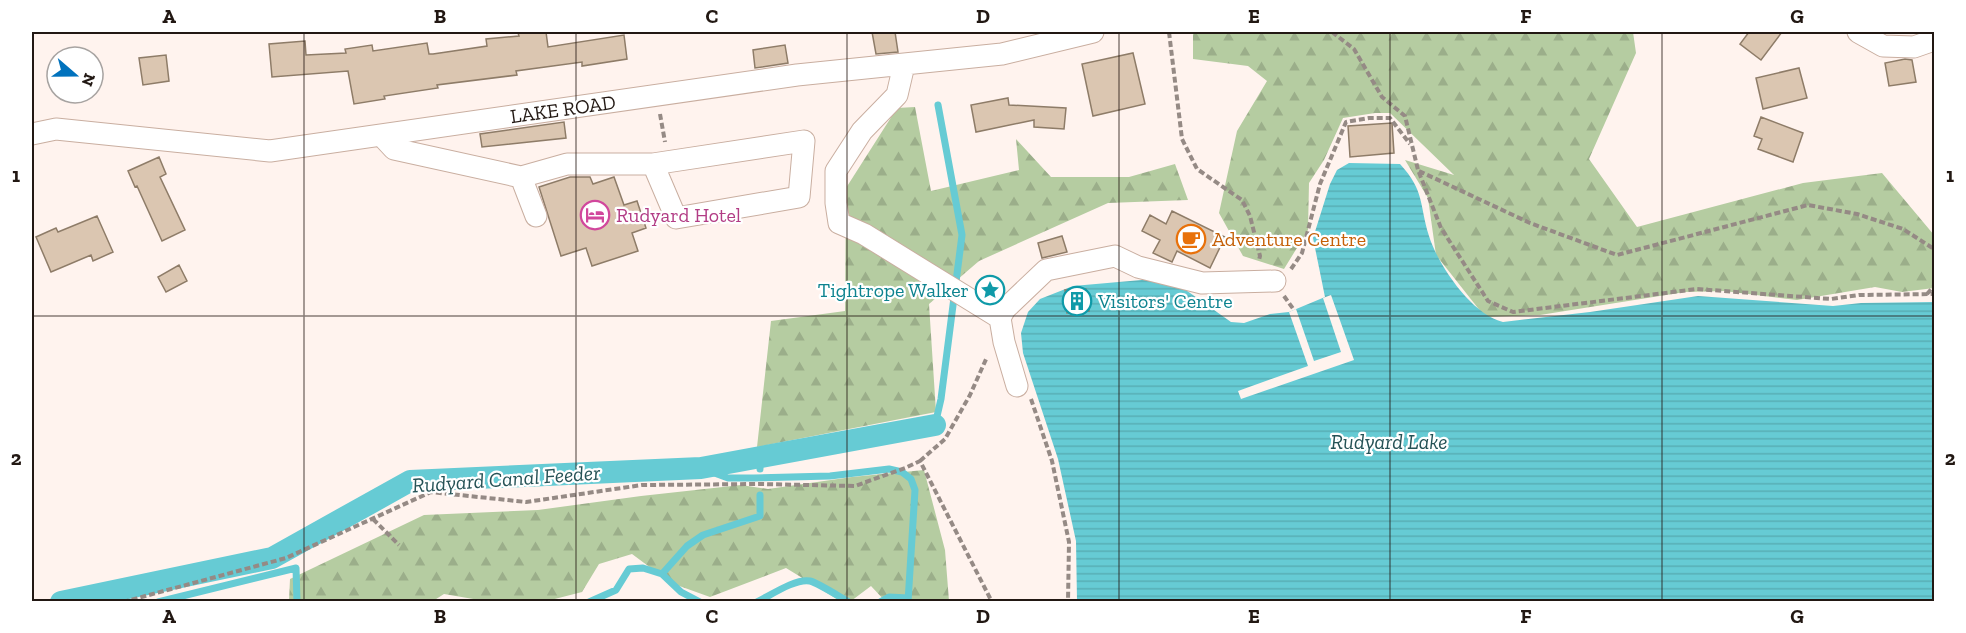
<svg xmlns="http://www.w3.org/2000/svg" width="1966" height="633" viewBox="0 0 1966 633" font-family="'Zilla Slab',serif">
	<defs>
		<pattern id="forest-firs" width="22" height="20" patternUnits="userSpaceOnUse" patternTransform="scale(1.5)"><rect width="22" height="20" fill="#b5cca1"/><path d="M5 1l3.5 6h-7zM16 11l3.5 6h-7z" fill="#9bae8a"/></pattern>
		<pattern id="water-rules" width="6" height="5" patternUnits="userSpaceOnUse" patternTransform="scale(1.5)"><rect width="6" height="5" fill="#66cbd4"/><path d="M0 2.5h6" fill="none" stroke="#58aeb5"/></pattern>
	</defs>
	<rect width="100%" height="100%" fill="#fff3ee"/>
	<!-- forest -->
	<path fill="url(#forest-firs)" d="M 1193,32 L 1633,32 L 1636,53 L 1589,159 L 1637,227 L 1803,183 L 1882,173 L 1934,235 L 1934,288 L 1902,292 L 1875,287 L 1797,300 L 1724,291 L 1685,292 L 1540,315 L 1485,317 L 1436,255 L 1428,198 L 1405,160 L 1454,175 L 1390,113 L 1375,113 L 1343,118 L 1324,160 L 1309,183 L 1308,230 L 1284,269 L 1243,256 L 1219,213 L 1237,131 L 1267,81 L 1248,66 L 1193,59 Z
		M 915,107 L 931,191 L 1019,170 L 1016,139 L 1051,177 L 1129,177 L 1175,164 L 1188,200 L 1108,203 L 979,261 L 929,304 L 936,412 L 757,447 L 771,321 L 845,311 L 846,188 L 897,108 Z
		M 924,470 L 945,550 L 949,601 L 885,601 L 871,586 L 851,601 L 840,601 L 786,568 L 710,597 L 671,583 L 632,554 L 599,564 L 582,592 L 543,602 L 485,601 L 444,594 L 433,601 L 289,601 L 290,579 L 424,515 L 538,510 L 641,496 L 741,485 L 768,489 L 852,477 Z"/>
	<!-- water -->
	<path fill="url(#water-rules)" d="M 1349,163 L 1400,164 C 1425,191 1419,204 1429,236 C 1438,265 1472,315 1503,322 L 1590,312 L 1698,296 L 1833,306 L 1861,303 L 1934,302 L 1934,601 L 1077,601 L 1076,541 L 1058,459 L 1023,353 L 1021,333 L 1028,312 L 1040,299 L 1073,286 L 1153,279 L 1183,288 L 1231,322 L 1244,323 L 1270,314 L 1289,312 L 1325,297 L 1313,238 L 1330,184 L 1337,170 Z"/>
	<!-- pier -->
	<path fill="#fff3ee" d="M 1331,295 L 1354,360 L 1241,399 L 1238,391 L 1308,366 L 1289,312 L 1296,309 L 1314,361 L 1341,352 L 1323,298 Z"/>
	<g fill="none" stroke-linecap="round" stroke-linejoin="round">
		<!-- stream -->
		<path stroke="#66cbd4" stroke-width="7" d="M 935,425 L 941,399 L 962,235 L 938,105
			M 701,468 L 728,478 L 754,478 L 830,476 L 889,469 L 902,472 L 911,479 L 915,490 L 908,602
			M 760,469 L 760,457
			M 662,574 L 687,546 L 703,535 L 760,516 L 760,495
			M 158,602 L 296,568 L 297,602
			M 589,602 L 616,590 L 629,569 L 643,568 L 662,574 L 681,592 L 700,602
			M 757,602 C 771,595 796,578 810,581 C 818,583 840,597 849,602
			M 880,602 L 889,597 L 908,598"/>
		<!-- canal -->
		<path stroke="#66cbd4" stroke-width="22" d="M 61,602 L 272,558 L 410,481 L 701,468 L 935,425"/>
	</g>
	<!-- building -->
	<path fill="#dbc6b1" stroke="#8e7c68" stroke-width="1.5" d="M 528,32 L 546,32 L 548,47 L 624,35 L 627,59 L 582,66 L 582,62 L 516,71 L 517,75 L 437,85 L 438,88 L 384,96 L 385,99 L 354,104 L 348,71 L 272,77 L 269,44 L 305,41 L 306,55 L 346,53 L 345,49 L 372,45 L 373,51 L 427,43 L 429,54 L 433,54 L 487,46 L 486,39 L 519,36 L 518,33 Z
		M 872,32 L 895,32 L 898,52 L 876,54 Z
		M 1749,32 L 1782,32 L 1761,60 L 1740,44 Z
		M 785,45 L 788,63 L 755,68 L 753,50 Z
		M 1133,53 L 1145,104 L 1093,116 L 1082,64 Z
		M 166,55 L 169,81 L 143,85 L 139,58 Z
		M 1905,59 L 1912,60 L 1916,82 L 1889,86 L 1885,63 Z
		M 1799,68 L 1807,98 L 1763,109 L 1756,78 Z
		M 1008,98 L 1009,105 L 1066,108 L 1064,129 L 1034,127 L 1034,120 L 976,132 L 971,105 Z
		M 1761,117 L 1803,133 L 1793,162 L 1758,149 L 1762,139 L 1754,136 Z
		M 564,122 L 566,138 L 482,147 L 480,134 Z
		M 1392,123 L 1394,153 L 1350,157 L 1348,126 Z
		M 159,157 L 166,174 L 160,177 L 185,230 L 162,241 L 137,186 L 135,187 L 128,171 Z
		M 570,177 L 590,177 L 593,184 L 614,177 L 624,205 L 637,201 L 646,228 L 632,233 L 638,251 L 592,266 L 586,248 L 561,256 L 539,187 Z
		M 1172,211 L 1225,237 L 1210,268 L 1177,251 L 1172,262 L 1153,253 L 1160,240 L 1142,231 L 1150,215 L 1166,224 Z
		M 97,216 L 113,252 L 93,261 L 91,255 L 51,272 L 36,237 L 56,228 L 58,232 Z
		M 1062,236 L 1067,252 L 1042,258 L 1038,243 Z
		M 179,265 L 187,281 L 166,292 L 158,277 Z
		M 1086,289 L 1089,311 L 1067,313 L 1065,290 Z"/>
	<g fill="none" stroke-linecap="round" stroke-linejoin="round">
		<!-- minor casing -->
		<g stroke="#c9aea0" stroke-width="23">
			<path id="minor" d="M 1858,32 L 1883,46 L 1914,47 L 1934,40
				M 904,65 L 897,95 L 862,131 L 836,171 L 836,203 L 839,223 L 864,234 L 1000,318
				M 32,134 L 56,129 L 270,151 L 797,75 L 1002,54 L 1093,32
				M 381,135 L 394,149 L 521,177
				M 536,216 L 521,177 L 567,164 L 653,164 L 804,141 L 799,197 L 676,218 L 653,164
				M 1017,386 L 1004,342 L 1000,318 L 1005,309 L 1046,270 L 1115,256 L 1138,267 L 1202,283 L 1275,281"/>
		</g>
		<!-- path -->
		<path stroke="#958a85" stroke-width="4" stroke-dasharray="6 3" stroke-linecap="butt" d="M 1169,32 L 1182,139 L 1197,169 L 1242,200 L 1250,216 L 1260,256 L 1259,260
			M 1332,32 L 1354,49 L 1382,97 L 1405,116 L 1418,170 L 1441,228 L 1488,301 L 1513,312 L 1697,289 L 1831,299 L 1859,295 L 1934,294
			M 660,114 L 665,142
			M 1419,171 L 1530,223 L 1617,255 L 1808,205 L 1857,214 L 1903,229 L 1934,249
			M 1291,269 L 1302,253 L 1320,184 L 1346,122 L 1369,118 L 1390,118 L 1410,144
			M 1927,294 L 1934,286
			M 1284,296 L 1294,310
			M 1031,399 L 1052,461 L 1069,542 L 1068,602
			M 920,461 L 945,439 L 970,395 L 987,357
			M 373,519 L 399,545
			M 123,602 L 286,558 L 431,492 L 526,502 L 642,485 L 760,484 L 855,486 L 905,468 L 920,461 L 992,602"/>
		<!-- minor -->
		<use href="#minor" stroke="#fff" stroke-width="21"/>
	</g>
	<!-- grid -->
	<path fill="none" stroke="#221813" stroke-width="1.5" stroke-opacity="0.55" d="M 304,32 L 304,602M 576,32 L 576,602M 847,32 L 847,602M 1119,32 L 1119,602M 1390,32 L 1390,602M 1662,32 L 1662,602M 32,316 L 1934,316"/>
	<!-- icons -->
	<defs>
		<g id="hotel-ring" transform="scale(1.5)"><circle r="9.5" fill="#fff" stroke="#d1479c" stroke-width="1.5"/><path d="M-6-4.5h1.5V1H6V5H4.5V3h-9V5H-6ZM-4 0a1.8 1.8 0 1 1 3.6 0ZM.5 0V-2.5h3Q6-2.5 6 0Z" fill="#d1479c"/></g>
		<g id="cafe-ring" transform="scale(1.5)"><circle r="9.5" fill="#fff" stroke="#e8710a" stroke-width="1.5"/><path d="M-5.5-4.5H6V0H3Q3 3.5 0 3.5H-2.5Q-5.5 3.5-5.5 0ZM3-3.2v2h1.7v-2ZM-6 4.5H4V6H-6Z" fill="#e8710a"/></g>
		<g id="sight-ring" transform="scale(1.5)"><circle r="9.5" fill="#fff" stroke="#0f9aa8" stroke-width="1.5"/><path d="M0-6L1.8-2.2L6-1.7L2.9 1.2L3.7 5.4L0 3.3L-3.7 5.4L-2.9 1.2L-6-1.7L-1.8-2.2Z" fill="#0f9aa8"/></g>
		<g id="building-ring" transform="scale(1.5)"><circle r="9.5" fill="#fff" stroke="#0f9aa8" stroke-width="1.5"/><path d="M-4-6H4V6H1V3H-1V6H-4ZM-2.5-4.3h1.7v1.8h-1.7ZM.8-4.3h1.7v1.8H.8ZM-2.5-1h1.7V.8h-1.7ZM.8-1h1.7V.8H.8Z" fill="#0f9aa8"/></g>
	</defs>
	<g fill-rule="evenodd">
		<use href="#hotel-ring" x="595" y="215"/>
		<use href="#cafe-ring" x="1191" y="239"/>
		<use href="#sight-ring" x="990" y="290"/>
		<use href="#building-ring" x="1077" y="301"/>
	</g>
	<g text-anchor="middle" stroke-width="4.5" stroke-linejoin="round" paint-order="stroke">
		<!-- street labels -->
		<g font-size="20" fill="#221813" stroke="#fff">
			<text transform="translate(563 109) rotate(-8)" y="7">LAKE ROAD</text>
		</g>
		<!-- hotel labels -->
		<g font-size="20" fill="#b23c85" stroke="#fff" text-anchor="start">
			<text x="616" y="222">Rudyard Hotel</text>
		</g>
		<!-- food labels -->
		<g font-size="20" fill="#c56008" stroke="#fff" text-anchor="start">
			<text x="1212" y="246">Adventure Centre</text>
		</g>
		<!-- culture labels -->
		<g font-size="20" fill="#0d838f" stroke="#fff" text-anchor="end">
			<text x="969" y="297">Tightrope Walker</text>
			<text x="1098" y="308" text-anchor="start">Visitors' Centre</text>
		</g>
		<!-- water labels -->
		<g font-size="21" font-style="italic" fill="#255256" stroke="#fff">
			<text x="1389" y="449">Rudyard Lake</text>
			<text transform="translate(506 479) rotate(-4)" y="7">Rudyard Canal Feeder</text>
		</g>
	</g>
	<!-- border -->
	<rect width="1966" height="633" fill="none" stroke="#ffffff" stroke-width="66"/>
	<!-- north arrow -->
	<g transform="translate(75 75) rotate(110)"><circle r="28" fill="#ffffff" stroke="#a7a3a1" stroke-width="1.5"/>
	<path d="M0-4.5L10 22L0 15L-10 22Z" fill="#0172bd"/>
	<text y="-9" font-size="16" font-weight="bold" text-anchor="middle" fill="#221813">N</text>
	</g>
	<rect x="33" y="33" width="1900" height="567" fill="none" stroke="#221813" stroke-width="2"/>
	<g font-size="20" text-anchor="middle" font-weight="bold" fill="#221813">
		<text x="169" y="23">A</text>
		<text x="440" y="23">B</text>
		<text x="712" y="23">C</text>
		<text x="983" y="23">D</text>
		<text x="1254" y="23">E</text>
		<text x="1526" y="23">F</text>
		<text x="1797" y="23">G</text>
		<text x="16" y="182">1</text>
		<text x="1950" y="182">1</text>
		<text x="16" y="465">2</text>
		<text x="1950" y="465">2</text>
		<text x="169" y="623">A</text>
		<text x="440" y="623">B</text>
		<text x="712" y="623">C</text>
		<text x="983" y="623">D</text>
		<text x="1254" y="623">E</text>
		<text x="1526" y="623">F</text>
		<text x="1797" y="623">G</text>
	</g>
</svg>
